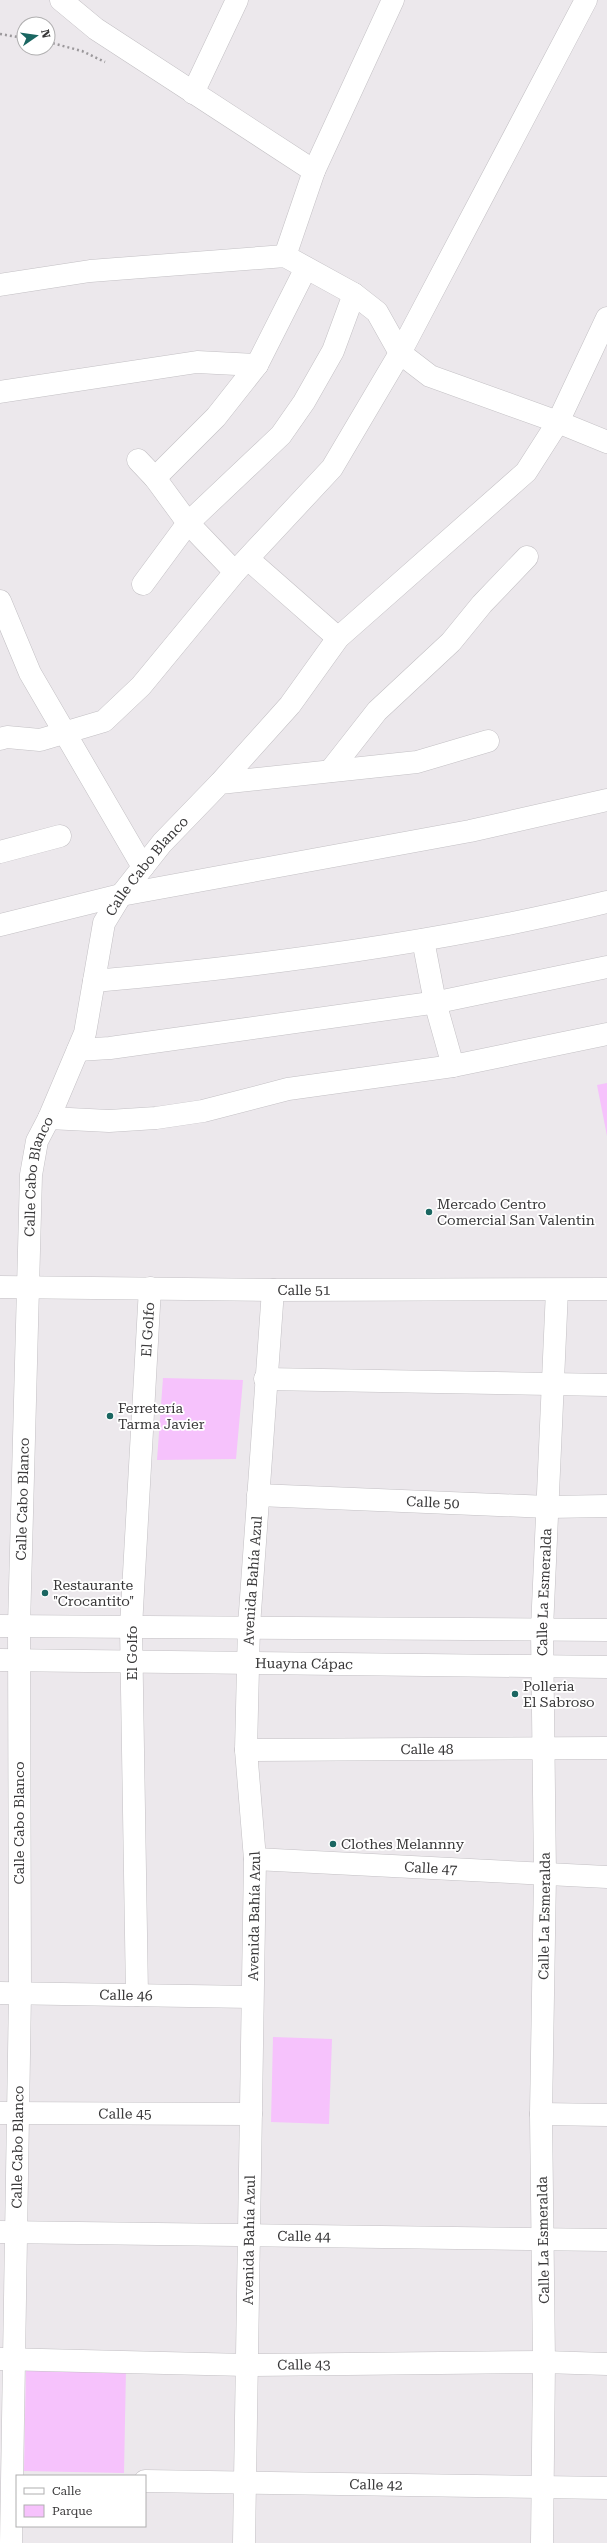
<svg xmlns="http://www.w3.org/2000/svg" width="607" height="2543" viewBox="0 0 607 2543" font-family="'Roboto Serif',serif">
	<rect width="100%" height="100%" fill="#ece8ec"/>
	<!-- green -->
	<path fill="#f6c2fc" d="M 607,1083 L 607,1136 L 597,1085 Z
		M 163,1378 L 243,1380 L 236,1459 L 157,1460 Z
		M 273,2037 L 332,2039 L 329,2124 L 271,2122 Z
		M 26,2366 L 126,2369 L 124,2473 L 24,2471 Z"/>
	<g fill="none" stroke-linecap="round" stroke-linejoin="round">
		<!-- minor casing -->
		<g stroke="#c3c0c4" stroke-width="23">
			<g id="minor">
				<path d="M 61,0 L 96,29 L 314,171"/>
				<path d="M 193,93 L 237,0"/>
				<path d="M 285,256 L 314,171 L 393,0"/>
				<path d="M 0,285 L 90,271 L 285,256 L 354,294 L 377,312 L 400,353 L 430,376 L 558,422 L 607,442"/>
				<path d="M 0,392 L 197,362 L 257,365"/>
				<path d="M 138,460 L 155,478 L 188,523 L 235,572"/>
				<path d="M 155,478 L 216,417 L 257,365 L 306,268"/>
				<path d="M 248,559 L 338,638"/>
				<path d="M 143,584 L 188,523 L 281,435 L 304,402 L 333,351 L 354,294"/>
				<path d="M 0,601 L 30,673 L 143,867"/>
				<path d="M 0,739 L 7,737 L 40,740 L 104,721 L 141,686 L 235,572 L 332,468 L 400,353 L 586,0"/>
				<path d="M 330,771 L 377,711 L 451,642 L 482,604 L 527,557"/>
				<path d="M 220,783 L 290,705 L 338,638 L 526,472 L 558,422 L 607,318"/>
				<path d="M 0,852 L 60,836"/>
				<path d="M 0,925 L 121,895 L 470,831 L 607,800"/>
				<path d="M 423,940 L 435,1002 L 453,1066"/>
				<path d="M 94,981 C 267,966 439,943 607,902"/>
				<path d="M 78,1050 L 110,1048 L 438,1002 L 607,967"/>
				<path d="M 49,1118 L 109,1121 L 156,1118 L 203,1111 L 288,1089 L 453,1066 L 607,1034"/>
				<path id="s1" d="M 0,1287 L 273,1290 L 607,1289"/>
				<path d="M 265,1379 L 607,1385"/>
				<path id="s2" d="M 258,1495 L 548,1507 L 607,1506"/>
				<path id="s3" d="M 246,1750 L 607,1748"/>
				<path id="s4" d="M 255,1859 L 607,1877"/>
				<path id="s5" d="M 0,1993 L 252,1997"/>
				<path id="s6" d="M 137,1995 L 131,1627 L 150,1288"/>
				<path id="s7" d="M 0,2113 L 251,2114"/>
				<path d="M 541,2114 L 607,2115"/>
				<path id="s8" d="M 0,2232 L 607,2240"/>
				<path id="s9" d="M 1,2359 L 246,2365 L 544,2362 L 607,2364"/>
				<path id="s10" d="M 145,2481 L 607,2488"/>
				<path id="s11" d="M 11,2543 L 20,1993 L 19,1626 L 31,1175 L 37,1141 L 49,1118 L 85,1033 L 104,923 L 121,895 L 162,843 L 220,783 L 417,762 L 488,741"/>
				<path id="s12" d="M 244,2543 L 255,1859 L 246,1750 L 249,1626 L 273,1290"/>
				<path id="s13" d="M 542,2543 L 544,2362 L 541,2114 L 545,1875 L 542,1629 L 557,1290"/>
			</g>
		</g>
		<!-- major casing -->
		<g stroke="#c3c0c4" stroke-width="23">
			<g id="major">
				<path d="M 0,1626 L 607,1630"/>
				<path id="s14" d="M 0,1660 L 607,1667"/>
			</g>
		</g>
		<!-- path -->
		<path stroke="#9b989b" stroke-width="2.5" stroke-dasharray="2 3" stroke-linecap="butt" d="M 0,34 L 24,38
			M 48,42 L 82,51 L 105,62"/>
		<!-- minor -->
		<use href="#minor" stroke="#fff" stroke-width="22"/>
		<!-- major -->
		<use href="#major" stroke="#fff" stroke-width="22"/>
	</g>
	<!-- markers -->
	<g fill="#1a6661" stroke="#fff" stroke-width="1.5">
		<circle cx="429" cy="1212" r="4"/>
		<circle cx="110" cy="1416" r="4"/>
		<circle cx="45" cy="1593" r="4"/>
		<circle cx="515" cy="1694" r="4"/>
		<circle cx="333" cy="1844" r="4"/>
	</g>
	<g text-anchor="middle" stroke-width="3.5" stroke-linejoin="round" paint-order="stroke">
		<!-- street labels -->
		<g font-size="14" fill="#393839" stroke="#fff">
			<text dy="5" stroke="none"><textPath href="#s11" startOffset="1704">Calle Cabo Blanco</textPath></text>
			<text dy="5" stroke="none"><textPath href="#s11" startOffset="1368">Calle Cabo Blanco</textPath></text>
			<text dy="5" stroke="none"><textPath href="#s1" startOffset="304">Calle 51</textPath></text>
			<text dy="5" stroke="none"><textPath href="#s6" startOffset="666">El Golfo</textPath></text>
			<text dy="5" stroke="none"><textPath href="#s11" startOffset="1044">Calle Cabo Blanco</textPath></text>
			<text dy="5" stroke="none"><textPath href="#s2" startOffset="175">Calle 50</textPath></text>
			<text dy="5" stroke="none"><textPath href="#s12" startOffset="963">Avenida Bahía Azul</textPath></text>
			<text dy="5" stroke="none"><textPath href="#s13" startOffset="951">Calle La Esmeralda</textPath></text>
			<text transform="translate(132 1653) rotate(-90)" y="5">El Golfo</text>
			<text dy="5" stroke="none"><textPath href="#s14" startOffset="304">Huayna Cápac</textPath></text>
			<text dy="5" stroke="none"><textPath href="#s3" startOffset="181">Calle 48</textPath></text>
			<text transform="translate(19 1823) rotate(-90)" y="5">Calle Cabo Blanco</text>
			<text dy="5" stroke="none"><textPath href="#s4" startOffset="176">Calle 47</textPath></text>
			<text dy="5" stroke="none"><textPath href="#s12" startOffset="627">Avenida Bahía Azul</textPath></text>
			<text dy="5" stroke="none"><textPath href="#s13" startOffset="627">Calle La Esmeralda</textPath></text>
			<text dy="5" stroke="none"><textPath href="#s5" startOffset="126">Calle 46</textPath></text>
			<text dy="5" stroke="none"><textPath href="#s7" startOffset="125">Calle 45</textPath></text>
			<text dy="5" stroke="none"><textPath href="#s11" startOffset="396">Calle Cabo Blanco</textPath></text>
			<text dy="5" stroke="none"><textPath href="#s8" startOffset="304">Calle 44</textPath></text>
			<text dy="5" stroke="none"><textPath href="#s12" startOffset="303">Avenida Bahía Azul</textPath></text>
			<text transform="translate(543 2240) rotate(-91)" y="5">Calle La Esmeralda</text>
			<text dy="5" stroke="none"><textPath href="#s9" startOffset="303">Calle 43</textPath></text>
			<text dy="5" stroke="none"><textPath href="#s10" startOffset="231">Calle 42</textPath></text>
		</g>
		<!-- poi labels -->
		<g font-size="14" fill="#393839" stroke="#fff" text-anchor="start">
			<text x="437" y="1209">Mercado Centro<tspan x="437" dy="16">Comercial San Valentin</tspan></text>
			<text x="118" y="1413">Ferretería<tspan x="118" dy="16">Tarma Javier</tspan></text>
			<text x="53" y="1590">Restaurante<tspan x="53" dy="16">"Crocantito"</tspan></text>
			<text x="523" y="1691">Polleria<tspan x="523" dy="16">El Sabroso</tspan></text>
			<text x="341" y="1849">Clothes Melannny</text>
		</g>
	</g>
	<!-- legend -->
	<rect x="16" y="2475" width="130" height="52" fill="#ffffff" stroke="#b0afb0"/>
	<rect x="24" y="2488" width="20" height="6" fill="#ffffff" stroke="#b0afb0"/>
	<text x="52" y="2495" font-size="12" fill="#393839">Calle</text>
	<rect x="24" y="2505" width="20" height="12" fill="#f6c2fc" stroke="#b0afb0"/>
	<text x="52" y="2515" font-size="12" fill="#393839">Parque</text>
	<!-- north arrow -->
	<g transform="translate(36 36) rotate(77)"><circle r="19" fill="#ffffff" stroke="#b0afb0"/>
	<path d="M0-3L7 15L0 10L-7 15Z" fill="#1a6661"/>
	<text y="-6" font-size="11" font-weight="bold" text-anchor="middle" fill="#393839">N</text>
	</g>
</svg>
